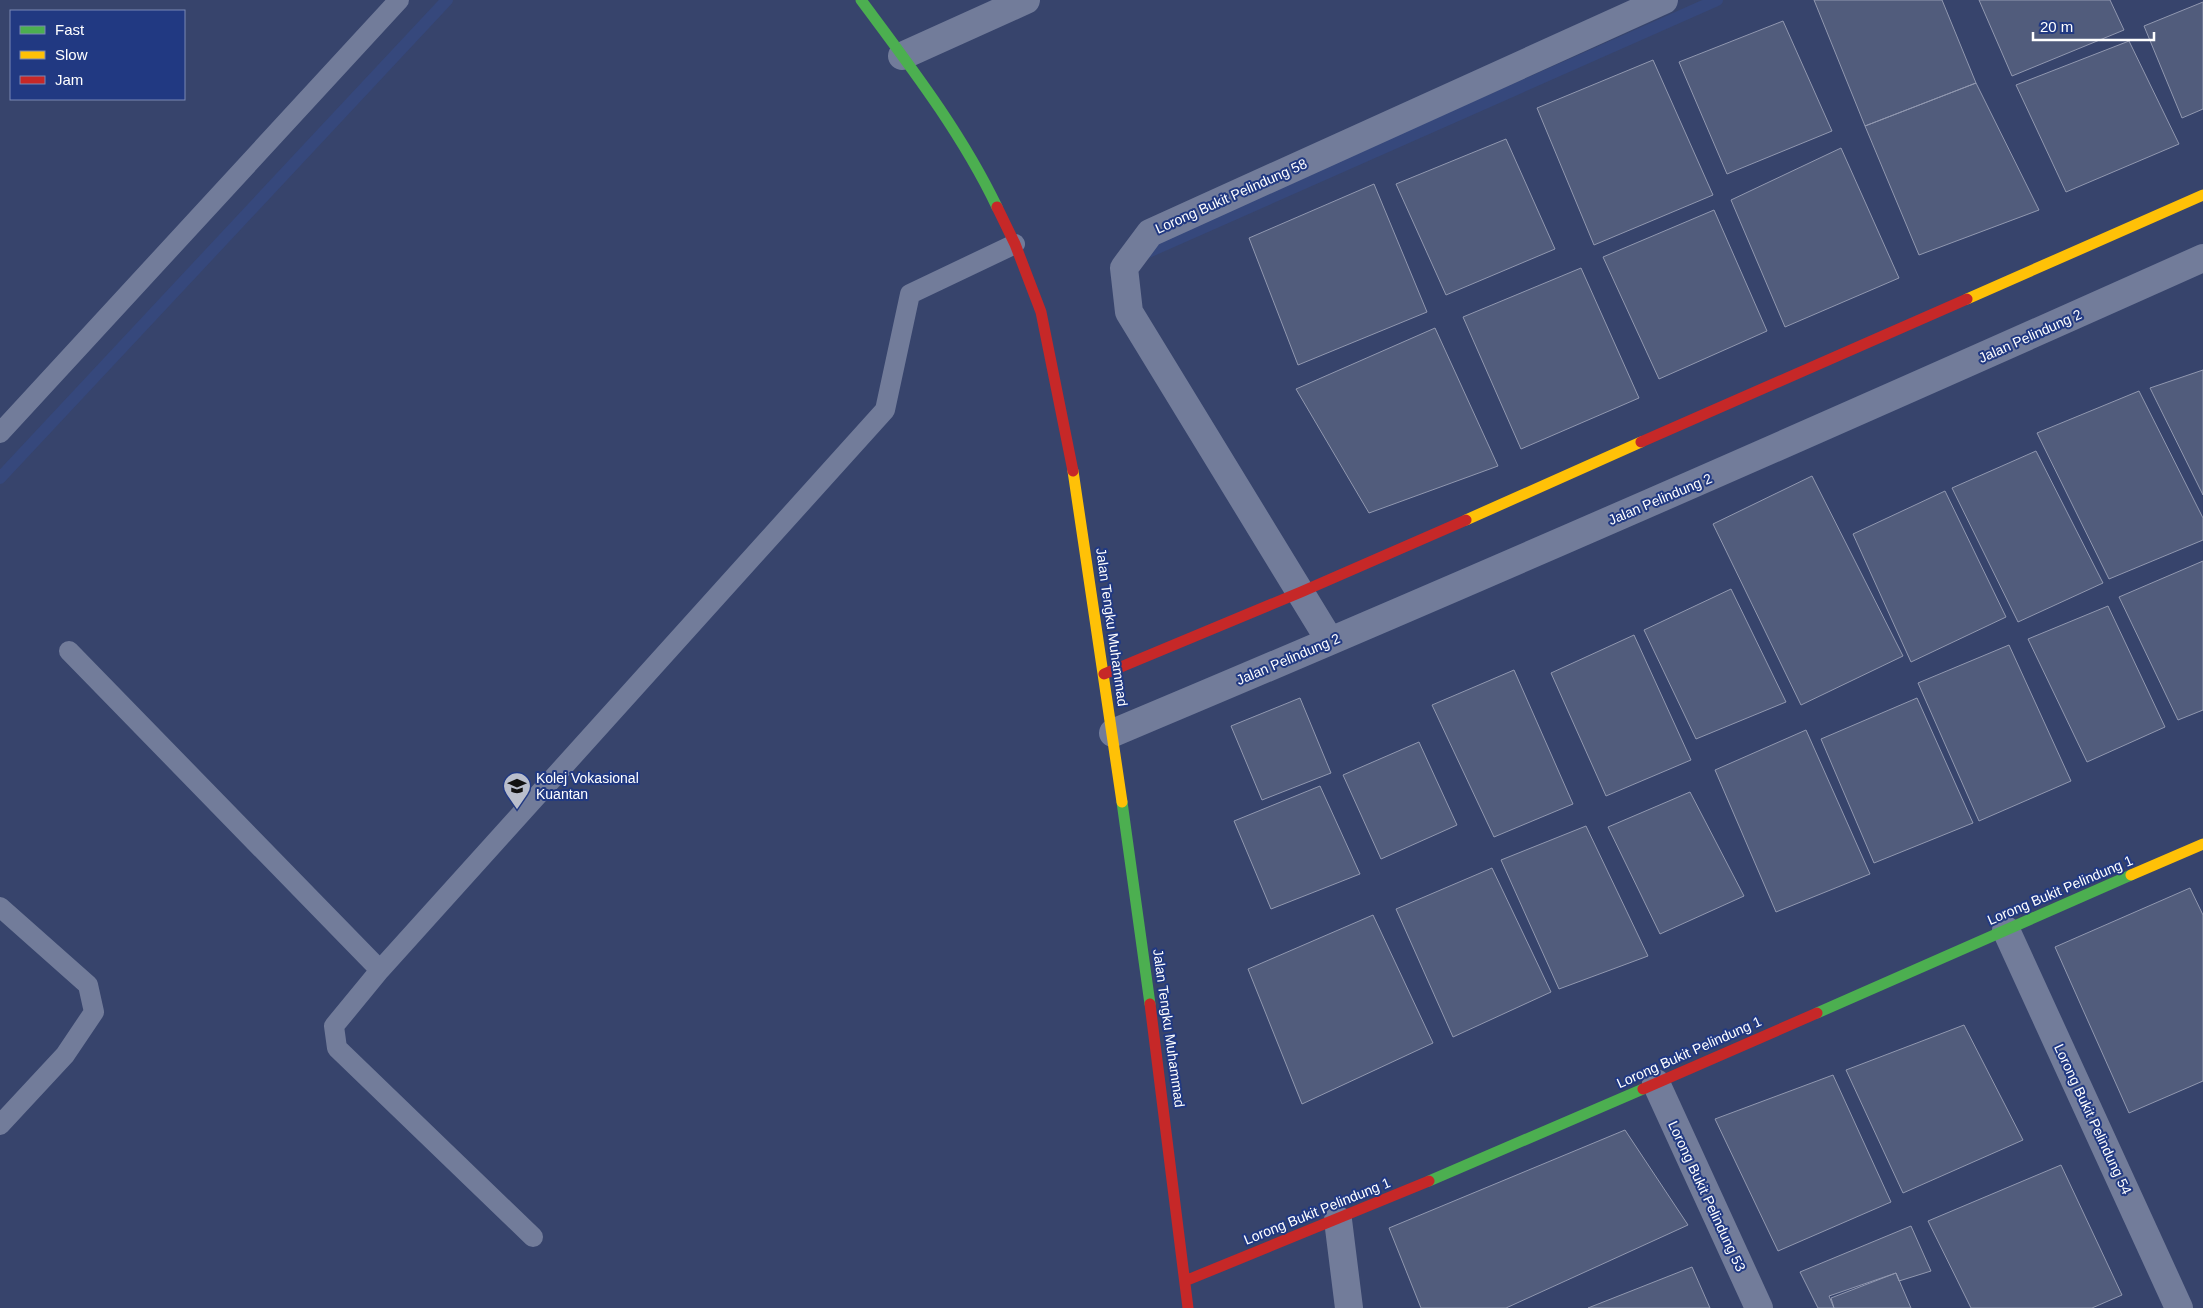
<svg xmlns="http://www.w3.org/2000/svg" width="2203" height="1308" viewBox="0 0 2203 1308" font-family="Arial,sans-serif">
	<rect width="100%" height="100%" fill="#37446c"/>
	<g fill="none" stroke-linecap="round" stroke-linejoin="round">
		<!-- stream -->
		<path stroke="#36487c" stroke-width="12" d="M 1148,252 L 1717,0
			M 0,478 L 447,0"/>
	</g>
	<!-- building -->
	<path fill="#515c7c" stroke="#9198b0" d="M 1814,0 L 1942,0 L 1976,83 L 1865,126 Z
		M 1979,0 L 2110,0 L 2124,30 L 2012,76 Z
		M 2203,2 L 2203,109 L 2182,118 L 2144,26 Z
		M 1783,21 L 1832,131 L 1727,174 L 1679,62 Z
		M 2129,41 L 2179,144 L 2066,192 L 2016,85 Z
		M 1653,60 L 1713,195 L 1594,245 L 1537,108 Z
		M 1976,83 L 2039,210 L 1919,255 L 1865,126 Z
		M 1506,139 L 1555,249 L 1446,295 L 1396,184 Z
		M 1841,148 L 1899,278 L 1785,327 L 1731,200 Z
		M 1374,184 L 1427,312 L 1298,365 L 1249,238 Z
		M 1714,210 L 1767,331 L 1659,379 L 1603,257 Z
		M 1581,268 L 1639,398 L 1521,449 L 1463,317 Z
		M 1435,328 L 1498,466 L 1369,513 L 1296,389 Z
		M 2203,370 L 2203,495 L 2150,388 Z
		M 2139,391 L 2203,518 L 2203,540 L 2109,579 L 2037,433 Z
		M 2036,451 L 2103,583 L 2018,622 L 1952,488 Z
		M 1812,476 L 1903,656 L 1801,705 L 1713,524 Z
		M 1945,491 L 2006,617 L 1911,662 L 1853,534 Z
		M 2203,561 L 2203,710 L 2178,720 L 2119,597 Z
		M 1731,589 L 1786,702 L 1696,739 L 1644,630 Z
		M 2108,606 L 2165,727 L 2087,762 L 2028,639 Z
		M 1634,635 L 1691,760 L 1606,796 L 1551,673 Z
		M 2009,645 L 2071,781 L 1979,821 L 1918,683 Z
		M 1514,670 L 1573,804 L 1494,837 L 1432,705 Z
		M 1300,698 L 1331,773 L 1262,800 L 1231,726 Z
		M 1917,698 L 1973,823 L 1874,863 L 1821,739 Z
		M 1806,730 L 1870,874 L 1776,912 L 1715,770 Z
		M 1419,742 L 1457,825 L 1381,859 L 1343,775 Z
		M 1320,786 L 1360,874 L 1271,909 L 1234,821 Z
		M 1690,792 L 1744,896 L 1660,934 L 1608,827 Z
		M 1586,826 L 1648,956 L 1559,989 L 1501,860 Z
		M 1492,868 L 1551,992 L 1453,1037 L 1396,909 Z
		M 2190,888 L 2203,915 L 2203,1081 L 2129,1113 L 2055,947 Z
		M 1373,915 L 1433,1043 L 1302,1104 L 1248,969 Z
		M 1964,1025 L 2023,1140 L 1903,1193 L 1846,1070 Z
		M 1833,1075 L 1891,1202 L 1778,1251 L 1715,1119 Z
		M 1625,1130 L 1688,1225 L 1506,1308 L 1421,1308 L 1389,1228 Z
		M 2061,1165 L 2122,1295 L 2092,1308 L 1971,1308 L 1928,1221 Z
		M 1911,1226 L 1931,1271 L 1899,1281 L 1896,1273 L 1829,1296 L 1834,1308 L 1818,1308 L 1800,1272 Z
		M 1692,1267 L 1710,1308 L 1588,1308 Z
		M 1896,1273 L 1911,1308 L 1834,1308 L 1831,1298 Z"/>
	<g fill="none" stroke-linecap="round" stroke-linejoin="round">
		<!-- lane -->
		<path stroke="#727c9a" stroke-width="20" d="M 0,433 L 399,0
			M 69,651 L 380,970
			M 0,907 L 88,985 L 94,1012 L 65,1055 L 0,1125
			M 533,1237 L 337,1048 L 334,1026 L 380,970 L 885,410 L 910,294 L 1015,244"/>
		<!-- street -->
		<path stroke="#727c9a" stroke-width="28" d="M 902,56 L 1026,0
			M 1330,641 L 1129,312 L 1124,268 L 1150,233 L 1664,0
			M 1113,733 C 1478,580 1841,420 2203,258
			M 2006,930 L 2179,1308
			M 1656,1083 L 1759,1308
			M 1338,1220 L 1349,1308"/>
		<!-- fast -->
		<path stroke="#4caf50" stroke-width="11" d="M 861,0 C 910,66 961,132 997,207
			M 1122,802 L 1150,1004
			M 1817,1013 L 2131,875
			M 1429,1181 L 1643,1089"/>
		<!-- slow -->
		<path stroke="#ffc107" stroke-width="11" d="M 1967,299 L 2203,195
			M 1073,471 L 1122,802
			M 1466,520 L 1641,442
			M 2131,875 L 2203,844"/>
		<!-- jam -->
		<path stroke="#c62828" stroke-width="11" d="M 997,207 L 1015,244 L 1041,312 L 1073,471
			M 1641,442 L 1967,299
			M 1104,674 L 1301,592 L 1466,520
			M 1150,1004 L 1188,1308
			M 1643,1089 L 1817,1013
			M 1185,1281 L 1429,1181"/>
	</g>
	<!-- icons -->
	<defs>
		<g id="school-pin" transform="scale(1.4375)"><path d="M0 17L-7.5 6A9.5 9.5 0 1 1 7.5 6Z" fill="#b9becc" stroke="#213982"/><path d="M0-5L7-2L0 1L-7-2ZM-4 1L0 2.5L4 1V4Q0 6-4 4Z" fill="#111"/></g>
	</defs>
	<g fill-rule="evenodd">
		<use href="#school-pin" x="517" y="786"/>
	</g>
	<g text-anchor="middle" stroke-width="4" stroke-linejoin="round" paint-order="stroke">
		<!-- street labels -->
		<g font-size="14" fill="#fff" stroke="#213982">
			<text transform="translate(1231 196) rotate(-24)" y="5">Lorong Bukit Pelindung 58</text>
			<text transform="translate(2030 336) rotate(-24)" y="5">Jalan Pelindung 2</text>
			<text transform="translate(1660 499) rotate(-23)" y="5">Jalan Pelindung 2</text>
			<text transform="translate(1112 627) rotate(82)" y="5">Jalan Tengku Muhammad</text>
			<text transform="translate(1288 659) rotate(-23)" y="5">Jalan Pelindung 2</text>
			<text transform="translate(2060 890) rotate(-23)" y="5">Lorong Bukit Pelindung 1</text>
			<text transform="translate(1169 1028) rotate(82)" y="5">Jalan Tengku Muhammad</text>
			<text transform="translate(1689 1052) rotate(-24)" y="5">Lorong Bukit Pelindung 1</text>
			<text transform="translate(2093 1119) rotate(65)" y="5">Lorong Bukit Pelindung 54</text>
			<text transform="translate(1707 1196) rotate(65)" y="5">Lorong Bukit Pelindung 53</text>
			<text transform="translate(1317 1211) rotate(-22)" y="5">Lorong Bukit Pelindung 1</text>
		</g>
		<!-- poi labels -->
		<g font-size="14" fill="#fff" stroke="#213982" text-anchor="start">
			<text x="536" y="783">Kolej Vokasional<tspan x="536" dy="16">Kuantan</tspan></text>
		</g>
	</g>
	<!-- legend -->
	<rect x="10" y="10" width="175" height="90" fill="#213982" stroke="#7a88b4"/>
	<rect x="20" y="26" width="25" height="8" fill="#4caf50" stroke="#7a88b4"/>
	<text x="55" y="35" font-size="15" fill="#ffffff">Fast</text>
	<rect x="20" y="51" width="25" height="8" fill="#ffc107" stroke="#7a88b4"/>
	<text x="55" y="60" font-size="15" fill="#ffffff">Slow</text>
	<rect x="20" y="76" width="25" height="8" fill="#c62828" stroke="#7a88b4"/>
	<text x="55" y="85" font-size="15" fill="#ffffff">Jam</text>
	<!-- scale -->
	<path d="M2033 32v8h121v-8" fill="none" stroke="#ffffff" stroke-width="2.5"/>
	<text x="2040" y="32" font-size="15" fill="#ffffff" stroke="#213982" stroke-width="4" paint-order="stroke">20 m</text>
</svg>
